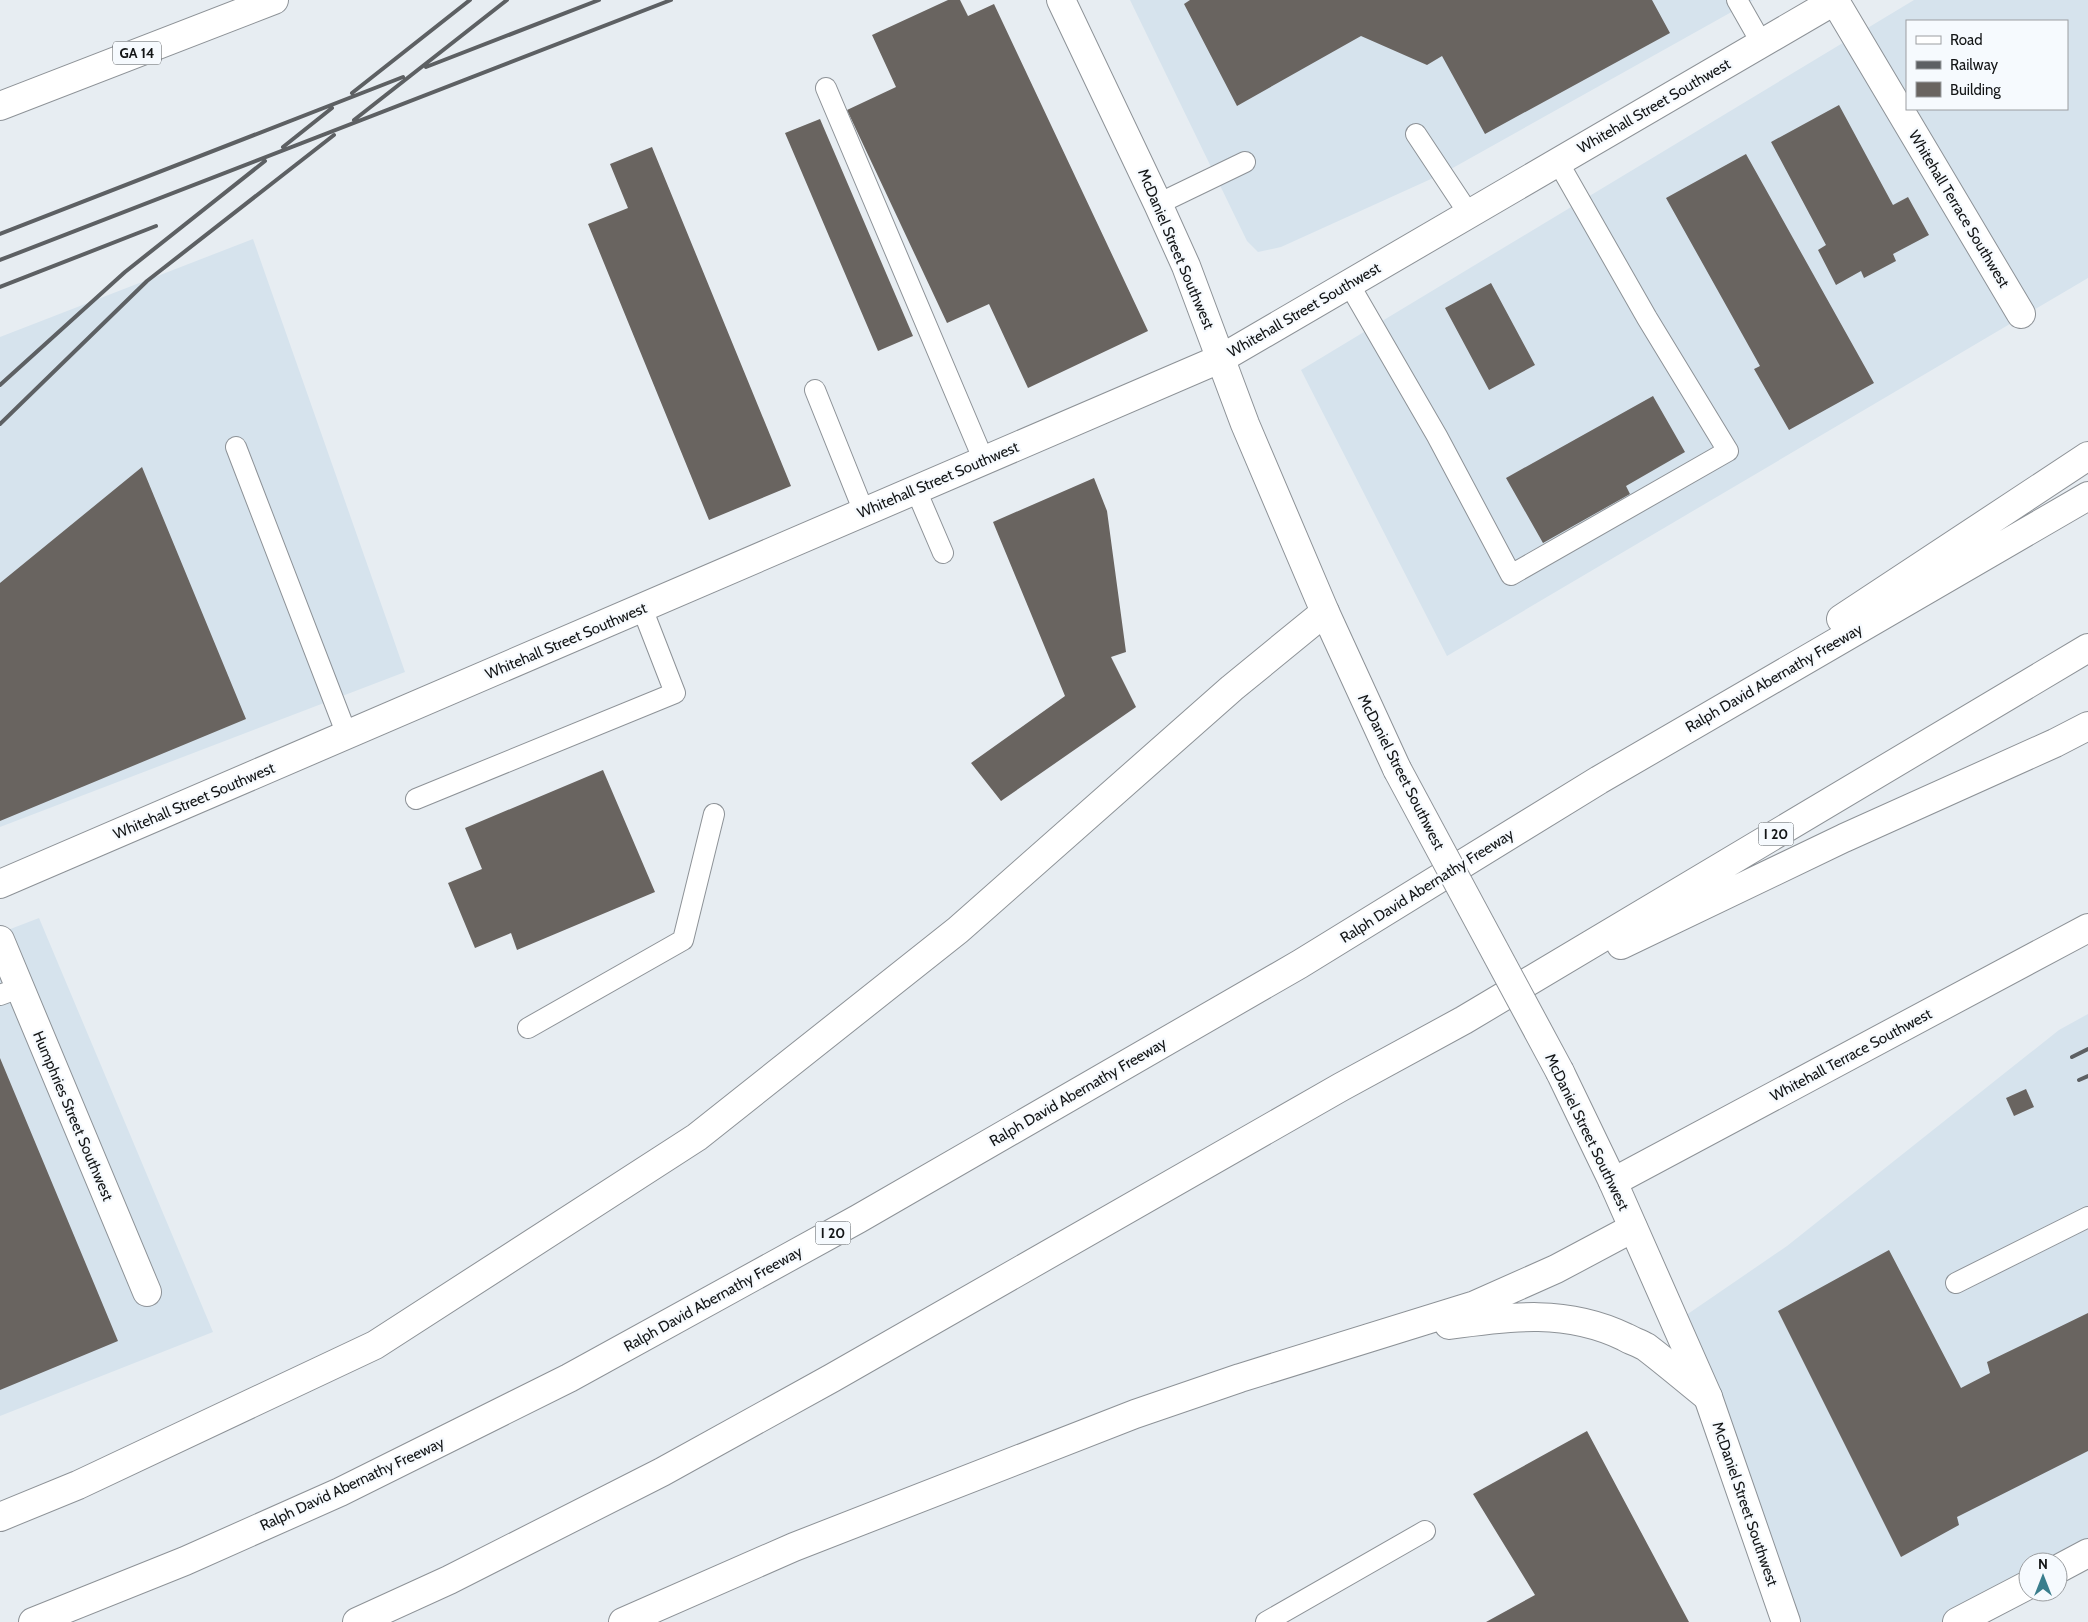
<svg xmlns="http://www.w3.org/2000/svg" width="2088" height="1622" viewBox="0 0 2088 1622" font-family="Cabin,sans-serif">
	<rect width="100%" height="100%" fill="#e7edf2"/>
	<!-- built -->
	<path fill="#d6e3ed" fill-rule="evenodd" d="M 1130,0 L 1753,0 L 1442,174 L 1281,247 L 1258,252 L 1247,241 Z
		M 1914,0 L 2088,0 L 2088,278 L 1447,656 L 1301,370 ZM 1907,21 L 2067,21 L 2067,109 L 1907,109 Z
		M 253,239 L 405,672 L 0,827 L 0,337 Z
		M 39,918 L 213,1332 L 0,1416 L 0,933 Z
		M 2088,1014 L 2088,1561 L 2028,1562 L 2028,1589 L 1959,1622 L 1790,1622 L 1679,1320 L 1787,1246 L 2059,1030 Z"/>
	<!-- building -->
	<path fill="#696460" d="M 948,0 L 960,0 L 968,16 L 994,4 L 1148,331 L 1028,388 L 989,304 L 947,323 L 847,110 L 896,87 L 872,35 Z
		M 1190,0 L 1652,0 L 1670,33 L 1485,134 L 1442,56 L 1427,65 L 1361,36 L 1237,106 L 1184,4 Z
		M 1839,105 L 1893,205 L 1908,197 L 1929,235 L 1893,254 L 1896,261 L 1864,278 L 1861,271 L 1836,285 L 1818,250 L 1826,245 L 1771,142 Z
		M 820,119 L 913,336 L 878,351 L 785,133 Z
		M 652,147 L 791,486 L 709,520 L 588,224 L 628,208 L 610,164 Z
		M 1746,154 L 1874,383 L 1789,430 L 1754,369 L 1760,366 L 1666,198 Z
		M 1491,283 L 1535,365 L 1489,390 L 1445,308 Z
		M 1653,396 L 1685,452 L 1626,486 L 1630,494 L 1543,543 L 1506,478 Z
		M 142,467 L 246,719 L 0,821 L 0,583 Z
		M 1094,478 L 1107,511 L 1126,652 L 1111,657 L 1136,707 L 1001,801 L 971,763 L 1065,696 L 993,522 Z
		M 603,770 L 655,892 L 517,950 L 511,933 L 475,948 L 448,883 L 482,869 L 465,828 Z
		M 0,1058 L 118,1341 L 0,1390 Z
		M 2026,1089 L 2034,1107 L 2014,1116 L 2006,1098 Z
		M 1889,1250 L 1961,1388 L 1990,1373 L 1987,1362 L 2088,1313 L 2088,1451 L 1957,1517 L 1959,1525 L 1901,1557 L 1778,1311 Z
		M 1587,1431 L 1689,1622 L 1486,1622 L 1535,1595 L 1473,1494 Z"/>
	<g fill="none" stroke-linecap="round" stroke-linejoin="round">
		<!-- lane casing -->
		<g stroke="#8d9297" stroke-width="22">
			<path id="lane" d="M 1737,0 L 1762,44
				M 826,88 L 984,461
				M 1416,134 L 1469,214
				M 1158,204 L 1245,162
				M 1349,284 L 1437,436 L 1511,575 L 1728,451 L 1647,318 L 1558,162
				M 815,390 L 864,512
				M 236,447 L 347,735
				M 916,490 L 943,553
				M 416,799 L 675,693 L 642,608
				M 0,995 L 19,988
				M 528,1028 L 683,940 L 714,814
				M 1956,1283 L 2088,1217
				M 1266,1622 L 1425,1531"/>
		</g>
		<!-- street casing -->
		<g stroke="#8d9297" stroke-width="30">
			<path id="street" d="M 1835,1 L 2021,314
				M 0,940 L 147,1292
				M 1613,1182 L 2088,928"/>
		</g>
		<!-- secondary casing -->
		<g stroke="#8d9297" stroke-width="30">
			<path id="secondary" d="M 1061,0 L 1158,204 L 1186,266 L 1245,424 L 1325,612 L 1397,769
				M 0,884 L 1222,358 L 1836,0
				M 1560,1072 L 1613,1182 L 1708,1397 L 1786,1622
				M 2058,1569 L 2088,1553
				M 1957,1622 L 2028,1585"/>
		</g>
		<!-- primary casing -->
		<g stroke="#8d9297" stroke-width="30">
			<path id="primary" d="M 0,106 L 274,0"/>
		</g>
		<!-- highway casing -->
		<g stroke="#8d9297" stroke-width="30">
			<path id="highway" d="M 1841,619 L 2088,456
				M 1621,945 L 1844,838 L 2055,743 L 2088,726
				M 1449,1325 C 1511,1316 1567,1309 1625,1337 C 1632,1341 1639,1343 1646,1347 C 1667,1363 1688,1381 1708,1397
				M 0,1517 L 78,1485 L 375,1345 L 697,1137 L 958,930 L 1232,688 L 1325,612
				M 33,1622 L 185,1561 L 340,1492 L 569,1378 L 858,1219 L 1300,964 L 1599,780 L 2088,496
				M 357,1622 L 449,1580 L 662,1472 L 832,1378 L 1341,1087 L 1464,1020 L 2088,648
				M 623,1622 L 794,1547 L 1135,1414 L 1240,1378 L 1475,1305 L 1556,1269 L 1633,1228"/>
		</g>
		<!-- lane -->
		<use href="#lane" stroke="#fff" stroke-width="20"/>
		<!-- street -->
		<use href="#street" stroke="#fff" stroke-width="28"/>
		<!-- secondary -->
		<use href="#secondary" stroke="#fff" stroke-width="28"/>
		<!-- primary -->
		<use href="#primary" stroke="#fff" stroke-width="28"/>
		<!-- highway -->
		<use href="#highway" stroke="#fff" stroke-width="28"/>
		<!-- rail -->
		<path stroke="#5d6063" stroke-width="4" d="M 426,67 L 599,0
			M 352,93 L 470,0
			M 354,120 L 507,0
			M 283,147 L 332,108
			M 0,234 L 403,77
			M 0,260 L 671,0
			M 0,287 L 156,226
			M 0,385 L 125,272 L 265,161
			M 0,424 L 147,281 L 334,135
			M 2072,1057 L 2088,1049
			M 2079,1080 L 2088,1076"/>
		<!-- secondary-bridge casing -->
		<g stroke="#8d9297" stroke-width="30" stroke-linecap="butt">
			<path id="secondary-bridge" d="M 1397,769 L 1560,1072"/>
		</g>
		<!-- secondary-bridge -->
		<use href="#secondary-bridge" stroke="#fff" stroke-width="28"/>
	</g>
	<g text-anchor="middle" stroke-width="4.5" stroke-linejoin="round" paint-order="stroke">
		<!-- shield labels -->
		<g fill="#f6fafe" stroke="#575a5c" stroke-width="1">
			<rect x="113" y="41.5" width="48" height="23" rx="4"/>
			<rect x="1758.5" y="822.5" width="35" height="23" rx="4"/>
			<rect x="815.5" y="1221.5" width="35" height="23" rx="4"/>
		</g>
		<g font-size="14" font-weight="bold" fill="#131516">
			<text x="137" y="58">GA 14</text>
			<text x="1776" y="839">I 20</text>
			<text x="833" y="1238">I 20</text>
		</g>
		<!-- street labels -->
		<g font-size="15" fill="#131516" stroke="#f6fafe">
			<text transform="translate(1654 106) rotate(-30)" y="5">Whitehall Street Southwest</text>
			<text transform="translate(1959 209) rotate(59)" y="5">Whitehall Terrace Southwest</text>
			<text transform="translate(1176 249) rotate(67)" y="5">McDaniel Street Southwest</text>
			<text transform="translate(1304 310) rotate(-30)" y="5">Whitehall Street Southwest</text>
			<text transform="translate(938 480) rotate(-23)" y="5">Whitehall Street Southwest</text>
			<text transform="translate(566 641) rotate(-23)" y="5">Whitehall Street Southwest</text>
			<text transform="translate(1774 678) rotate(-30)" y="5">Ralph David Abernathy Freeway</text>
			<text transform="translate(1401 772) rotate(63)" y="5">McDaniel Street Southwest</text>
			<text transform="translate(194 801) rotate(-23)" y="5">Whitehall Street Southwest</text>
			<text transform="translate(1427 886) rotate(-32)" y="5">Ralph David Abernathy Freeway</text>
			<text transform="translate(1851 1055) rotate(-28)" y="5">Whitehall Terrace Southwest</text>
			<text transform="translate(1078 1092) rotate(-30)" y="5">Ralph David Abernathy Freeway</text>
			<text transform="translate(73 1116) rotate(67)" y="5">Humphries Street Southwest</text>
			<text transform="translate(1587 1132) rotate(64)" y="5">McDaniel Street Southwest</text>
			<text transform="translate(713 1299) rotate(-29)" y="5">Ralph David Abernathy Freeway</text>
			<text transform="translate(352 1484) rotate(-25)" y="5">Ralph David Abernathy Freeway</text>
			<text transform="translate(1745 1504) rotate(71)" y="5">McDaniel Street Southwest</text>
		</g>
	</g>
	<!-- legend -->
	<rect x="1906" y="20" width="162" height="90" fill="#f6fafe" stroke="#9b9ea1"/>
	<rect x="1916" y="36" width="25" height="8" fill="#ffffff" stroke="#9b9ea1"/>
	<text x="1950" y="45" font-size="15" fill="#131516">Road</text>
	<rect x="1916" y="61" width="25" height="8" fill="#5d6063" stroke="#9b9ea1"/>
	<text x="1950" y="70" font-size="15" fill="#131516">Railway</text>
	<rect x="1916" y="82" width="25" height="15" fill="#696460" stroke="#9b9ea1"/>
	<text x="1950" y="95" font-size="15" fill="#131516">Building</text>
	<!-- north arrow -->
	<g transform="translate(2043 1577)"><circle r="24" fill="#f6fafe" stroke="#9b9ea1"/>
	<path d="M0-4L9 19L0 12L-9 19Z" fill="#3a7e8d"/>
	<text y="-8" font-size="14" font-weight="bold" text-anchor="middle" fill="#131516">N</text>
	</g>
</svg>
